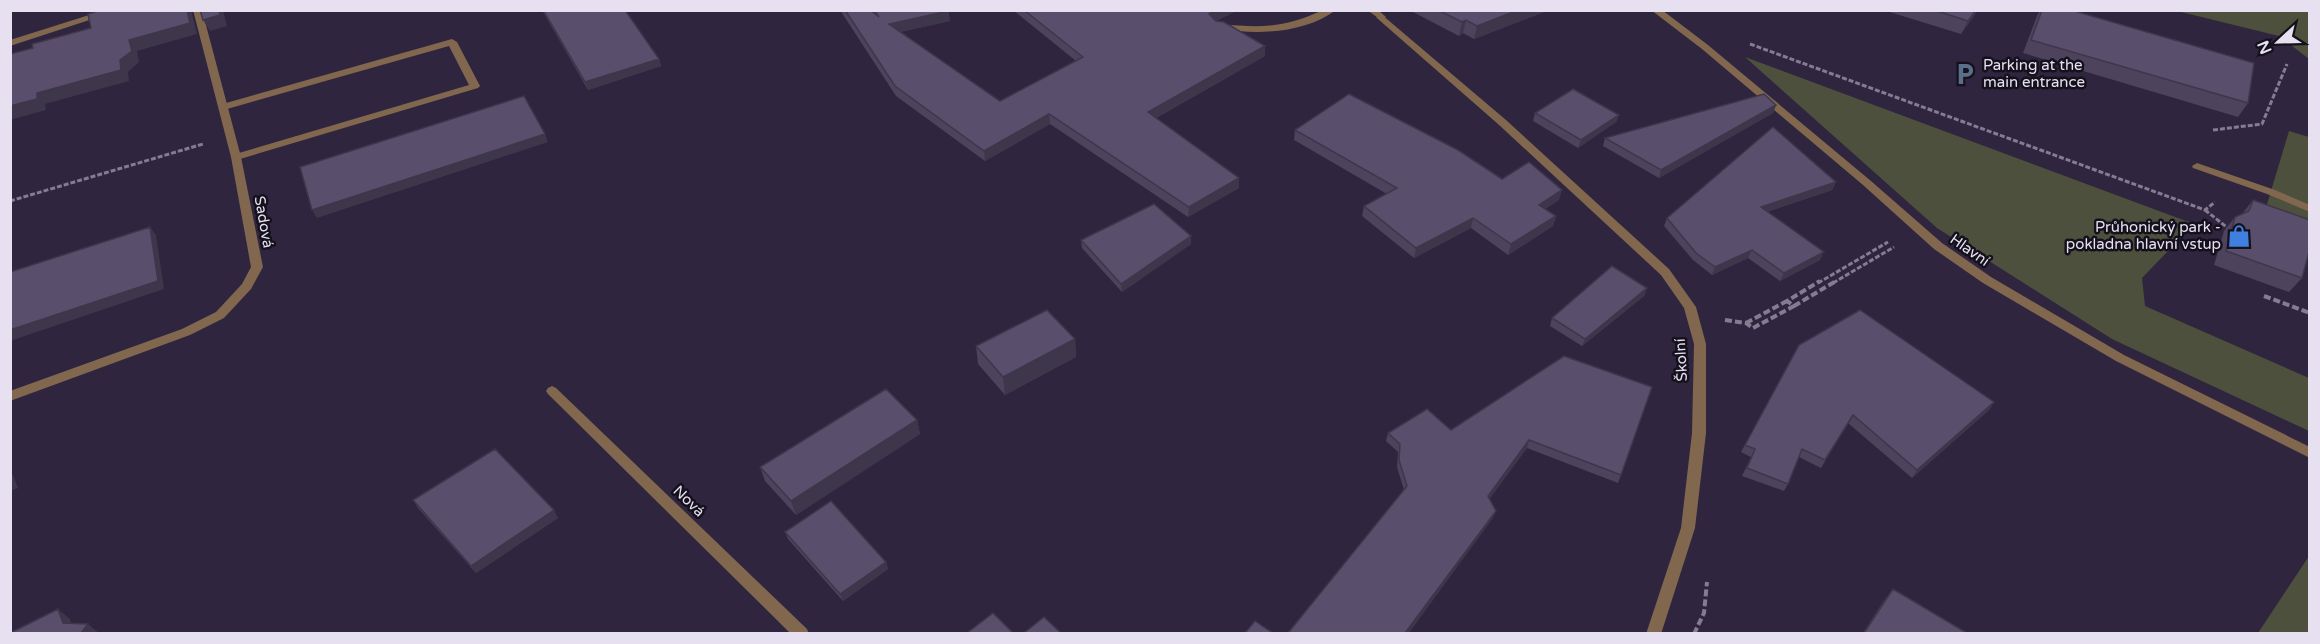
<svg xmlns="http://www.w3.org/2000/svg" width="2320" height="644" viewBox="0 0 2320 644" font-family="'Varela Round',sans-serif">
	<rect width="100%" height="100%" fill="#2f253e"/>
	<!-- green -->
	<path fill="#4c503d" d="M 2177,11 L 2309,11 L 2309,59 L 2279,36 Z
		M 1745,57 L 2194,224 L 2142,278 L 2145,306 L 2309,378 L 2309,431 L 2112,339 L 1937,228 Z
		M 2289,131 L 2309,137 L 2309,227 L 2265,211 Z
		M 2309,556 L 2309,633 L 2258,633 Z"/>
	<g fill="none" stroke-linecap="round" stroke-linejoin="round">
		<!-- path-far1 -->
		<path stroke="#857c92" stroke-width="3" stroke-dasharray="5 2" stroke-linecap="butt" d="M 1750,44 L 2205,210 L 2215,202
			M 2213,130 L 2262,124 L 2287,64
			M 10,201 L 203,144
			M 2205,210 L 2229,229
			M 1818,283 L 1888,242
			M 1833,283 L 1894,247"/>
		<!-- path -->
		<path stroke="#857c92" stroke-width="4" stroke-dasharray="7 3" stroke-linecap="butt" d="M 2264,296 L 2310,313
			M 1794,306 L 1836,281
			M 1725,320 L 1746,323 L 1753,328 L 1794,306 L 1787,301 L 1820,281
			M 1746,323 L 1787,301
			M 1694,634 L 1704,613 L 1707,582"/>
		<!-- service -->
		<path fill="#80674e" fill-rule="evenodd" d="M 1323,10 L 1336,10 C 1309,30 1271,34 1238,31 C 1230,31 1221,31 1215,27 L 1220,24 C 1262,28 1284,28 1323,10 Z
			M 452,39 L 457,42 L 480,86 L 478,88 L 240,159 L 236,160 L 231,157 L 232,155 L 469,85 L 449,46 L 227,109 L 219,109 L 219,105 Z
			M 2197,163 L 2275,190 L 2310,205 L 2310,212 L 2267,194 L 2193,168 L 2192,166 Z"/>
		<!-- pedestrian -->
		<path fill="#80674e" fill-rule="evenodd" d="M 1367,10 L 1378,10 L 1386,17 L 1381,20 Z"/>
		<!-- minor -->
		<path fill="#80674e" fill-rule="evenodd" d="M 105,10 L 120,10 L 10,46 L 10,40 Z
			M 193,10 L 202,10 L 241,157 L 263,267 L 251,289 L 224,318 L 190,335 L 10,401 L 10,391 L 182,329 L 216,312 L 242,284 L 251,267 L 231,157 Z
			M 1381,14 L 1506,120 L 1669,269 L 1696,307 L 1706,344 L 1706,433 L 1695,528 L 1661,634 L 1646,634 L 1681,528 L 1692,433 L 1694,344 L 1684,308 L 1661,275 L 1498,124 L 1378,19 L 1376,17 Z
			M 552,386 L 556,388 L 807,629 L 809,634 L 791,634 L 548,394 L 546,391 L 548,388 Z"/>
		<!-- tertiary -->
		<path fill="#80674e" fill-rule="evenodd" d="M 1651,10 L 1662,10 L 1708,45 L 1871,181 L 1942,243 L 1991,277 L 2124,355 L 2310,447 L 2310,458 L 2116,361 L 1983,283 L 1934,249 L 1863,185 L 1702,49 Z"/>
	</g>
	<!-- wall -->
	<path fill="#4d435c" d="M 542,10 L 625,10 L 659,59 L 661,66 L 588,90 Z
		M 840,10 L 948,10 L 950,21 L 900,32 L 1000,101 L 1076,61 L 1013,10 L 1238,10 L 1216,21 L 1265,56 L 1156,118 L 1239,188 L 1188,217 L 1050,124 L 985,161 L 896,96 Z
		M 1413,10 L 1549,10 L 1474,39 L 1463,33 L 1459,36 L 1413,12 Z
		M 1883,10 L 1978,10 L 1961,34 Z
		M 2040,10 L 2071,10 L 2248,103 L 2238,117 L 2023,53 L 2037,16 Z
		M 1776,105 L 1773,113 L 1659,178 L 1603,146 L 1605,138 Z
		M 1535,113 L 1619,115 L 1616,122 L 1578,148 L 1533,121 Z
		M 1295,130 L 1502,179 L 1559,200 L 1545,209 L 1556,216 L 1553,226 L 1508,255 L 1471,228 L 1414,258 L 1362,216 L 1364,206 L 1387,194 L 1294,140 Z
		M 1836,182 L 1832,190 L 1767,212 L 1820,260 L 1780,281 L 1748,258 L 1712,275 L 1693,260 L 1664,226 L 1667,218 Z
		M 2253,200 L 2302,278 L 2289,292 L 2214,265 L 2224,231 L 2235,217 L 2242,214 Z
		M 1081,240 L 1191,244 L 1122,292 L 1082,248 Z
		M 1647,288 L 1644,296 L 1582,346 L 1550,326 L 1552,318 Z
		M 1075,339 L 1076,357 L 1005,395 L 978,364 L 976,346 Z
		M 1799,345 L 1994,402 L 1989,410 L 1912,478 L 1848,423 L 1821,468 L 1799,457 L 1788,484 L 1784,491 L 1742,476 L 1751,457 L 1741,452 Z
		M 1564,356 L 1621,475 L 1618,483 L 1527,448 L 1489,499 L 1493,518 L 1404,490 L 1397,467 L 1398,452 L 1386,441 L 1388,433 L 1451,430 Z
		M 917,420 L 920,434 L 796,515 L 765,481 L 760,467 Z
		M 413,500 L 558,518 L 476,573 L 418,508 Z
		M 785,532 L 886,562 L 888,569 L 843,601 L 788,539 Z
		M 1893,589 L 1967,633 L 1863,633 L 1883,602 Z"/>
	<!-- shaded-wall -->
	<path fill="#3e374b" d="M 187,10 L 191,10 L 197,34 L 137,51 L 139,62 L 128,72 L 129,81 L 45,104 L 46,110 L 10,120 L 10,106 L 37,93 L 120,60 L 129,40 Z
		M 219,10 L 223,10 L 227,26 L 210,31 L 203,20 Z
		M 1216,10 L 1238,10 L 1209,24 L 1209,14 Z
		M 1518,10 L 1549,10 L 1474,39 L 1477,26 Z
		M 1976,10 L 1978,10 L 1961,34 L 1968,21 Z
		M 948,11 L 950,21 L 891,34 L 889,24 Z
		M 1466,20 L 1463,33 L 1459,36 L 1462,22 Z
		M 1265,46 L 1265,56 L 1148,122 L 1148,112 Z
		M 659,59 L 661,66 L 588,90 L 585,82 Z
		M 1776,105 L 1773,113 L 1659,178 L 1661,170 Z
		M 1049,114 L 1050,124 L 985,161 L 984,151 Z
		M 1619,115 L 1616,122 L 1578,148 L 1581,140 Z
		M 545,134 L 548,142 L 317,218 L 312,210 Z
		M 1239,178 L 1239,188 L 1188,217 L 1189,207 Z
		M 1836,182 L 1832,190 L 1757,215 L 1761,207 Z
		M 1562,190 L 1559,200 L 1536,215 L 1539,205 Z
		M 1556,216 L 1553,226 L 1508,255 L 1511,244 Z
		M 1473,218 L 1471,228 L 1414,258 L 1416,248 Z
		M 150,227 L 156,235 L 164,289 L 10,341 L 10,330 Z
		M 1191,236 L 1191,244 L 1122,292 L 1121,284 Z
		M 1752,250 L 1748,258 L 1712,275 L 1715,267 Z
		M 1824,252 L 1820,260 L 1780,281 L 1784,273 Z
		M 1647,288 L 1644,296 L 1582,346 L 1585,339 Z
		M 1075,339 L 1076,357 L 1005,395 L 1003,377 Z
		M 1994,402 L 1989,410 L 1912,478 L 1917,470 Z
		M 917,420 L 920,434 L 796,515 L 791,501 Z
		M 1529,440 L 1527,448 L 1486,504 L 1488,496 Z
		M 10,468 L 18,488 L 10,491 Z
		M 554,510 L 558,518 L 476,573 L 471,566 Z
		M 1496,511 L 1493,518 L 1409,633 L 1405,633 Z
		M 886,562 L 888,569 L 843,601 L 840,594 Z
		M 58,609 L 70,619 L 74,633 L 63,623 Z
		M 88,624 L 99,633 L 81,633 Z"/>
	<!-- building -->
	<path fill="#594e6b" stroke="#3e374b" stroke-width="1.5" d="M 101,10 L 187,10 L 190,23 L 129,40 L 132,51 L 120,60 L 121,70 L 37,93 L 37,99 L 10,106 L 10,54 L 33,48 L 32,44 L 91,28 L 88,14 Z
		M 200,10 L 219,10 L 220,15 L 203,20 Z
		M 543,10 L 625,10 L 659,59 L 585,82 Z
		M 845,10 L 870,10 L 879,17 L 874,10 L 948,10 L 948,11 L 889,24 L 1000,101 L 1083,57 L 1024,10 L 1216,10 L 1209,14 L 1216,21 L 1224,22 L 1265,46 L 1148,112 L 1239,178 L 1189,207 L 1049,114 L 984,151 L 895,86 Z
		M 1438,10 L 1518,10 L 1477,26 L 1466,20 L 1462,22 Z
		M 1934,10 L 1976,10 L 1968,21 Z
		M 2042,10 L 2071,10 L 2254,63 L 2248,103 L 2031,40 Z
		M 1573,89 L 1619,115 L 1581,140 L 1535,113 Z
		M 1349,94 L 1458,150 L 1502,179 L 1529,162 L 1562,190 L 1539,205 L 1556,216 L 1511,244 L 1473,218 L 1416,248 L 1364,206 L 1397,188 L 1295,130 Z
		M 1764,94 L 1776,105 L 1661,170 L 1605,138 Z
		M 524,96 L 545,134 L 312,210 L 300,167 Z
		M 1773,127 L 1836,182 L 1761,207 L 1824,252 L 1784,273 L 1752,250 L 1715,267 L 1696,253 L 1667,218 Z
		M 2253,200 L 2310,220 L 2310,248 L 2302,278 L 2226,251 L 2235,217 L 2249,211 Z
		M 1154,204 L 1191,236 L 1121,284 L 1081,240 Z
		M 150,227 L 158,281 L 10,330 L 10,272 Z
		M 1612,266 L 1647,288 L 1585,339 L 1552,318 Z
		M 1047,310 L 1075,339 L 1003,377 L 976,346 Z
		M 1860,310 L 1994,402 L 1917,470 L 1853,415 L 1825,460 L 1802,449 L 1788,484 L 1747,468 L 1755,449 L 1745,445 L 1799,345 Z
		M 1564,356 L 1652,387 L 1621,475 L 1529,440 L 1488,496 L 1496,511 L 1405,633 L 1288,633 L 1407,486 L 1399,460 L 1400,444 L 1388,433 L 1427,409 L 1451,430 Z
		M 886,389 L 917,420 L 791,501 L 760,467 Z
		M 495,449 L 554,510 L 471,566 L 413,500 Z
		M 831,501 L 886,562 L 840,594 L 785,532 Z
		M 1893,589 L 1967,633 L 1864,633 Z
		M 58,609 L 63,623 L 88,624 L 81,633 L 10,633 Z
		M 993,613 L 1013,633 L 967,633 Z
		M 1044,617 L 1061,633 L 1024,633 Z
		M 1255,621 L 1273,633 L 1245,633 Z"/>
	<!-- icons -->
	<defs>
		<g id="parking-bare" transform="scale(1.8)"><path d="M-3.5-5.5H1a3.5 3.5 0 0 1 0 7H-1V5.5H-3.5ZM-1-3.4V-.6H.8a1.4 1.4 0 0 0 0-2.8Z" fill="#5c6f8a" stroke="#15111c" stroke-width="2.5" paint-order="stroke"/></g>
		<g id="shop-bare" transform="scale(1.8)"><path d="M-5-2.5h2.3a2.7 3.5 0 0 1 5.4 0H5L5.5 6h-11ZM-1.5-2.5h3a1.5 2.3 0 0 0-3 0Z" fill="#3f7fe0" stroke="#15111c" stroke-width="2.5" paint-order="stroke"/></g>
	</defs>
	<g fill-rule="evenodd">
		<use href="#parking-bare" x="1965" y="74"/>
		<use href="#shop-bare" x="2239" y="236"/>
	</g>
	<g text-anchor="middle" stroke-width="5" stroke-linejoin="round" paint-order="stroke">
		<!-- poi labels -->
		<g font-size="15" fill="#e6e0f1" stroke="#15111c" text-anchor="start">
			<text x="1983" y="70">Parking at the<tspan x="1983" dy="17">main entrance</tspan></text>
			<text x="2221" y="232" text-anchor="end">Průhonický park -<tspan x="2221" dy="17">pokladna hlavní vstup</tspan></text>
		</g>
		<!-- street labels -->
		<g font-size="15" fill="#e6e0f1" stroke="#15111c">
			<text transform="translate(264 222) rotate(80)" y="5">Sadová</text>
			<text transform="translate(1970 250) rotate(35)" y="5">Hlavní</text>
			<text transform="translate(1681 360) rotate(-93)" y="5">Školní</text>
			<text transform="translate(689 501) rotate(44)" y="5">Nová</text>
		</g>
	</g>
	<!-- border -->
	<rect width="2320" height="644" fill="none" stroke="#e6e0f1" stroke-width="24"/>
	<!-- north arrow -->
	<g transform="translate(2278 42) rotate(248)" stroke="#15111c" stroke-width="4.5" paint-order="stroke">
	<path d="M0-4.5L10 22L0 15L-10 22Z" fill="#e6e0f1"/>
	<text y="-9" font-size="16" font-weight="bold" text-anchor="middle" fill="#e6e0f1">N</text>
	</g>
</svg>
